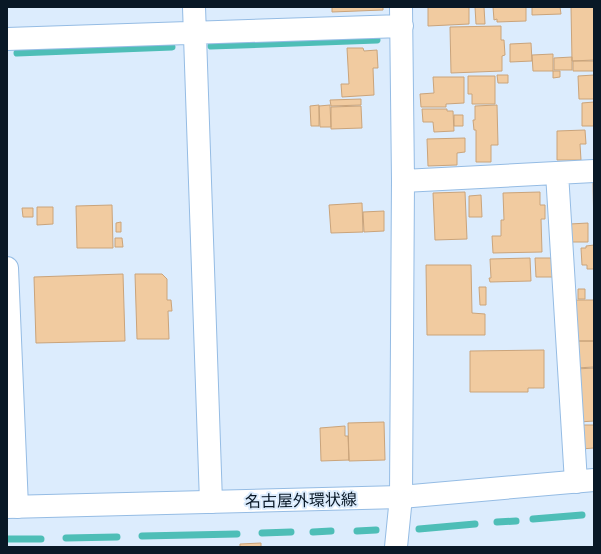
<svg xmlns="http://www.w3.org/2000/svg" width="601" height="554" viewBox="0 0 601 554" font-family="'Zilla Slab','Noto Sans JP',serif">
	<rect width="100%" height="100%" fill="#dcecfd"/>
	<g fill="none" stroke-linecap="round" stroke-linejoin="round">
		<!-- stream -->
		<path stroke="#4ebeb7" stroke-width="7" d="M 211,46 L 377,40
			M 17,53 L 172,47
			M 533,519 L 582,515
			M 497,522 L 516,521
			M 419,529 L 475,524
			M 357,531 L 376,530
			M 313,532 L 331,531
			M 262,533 L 291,532
			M 142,536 L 237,534
			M 66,538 L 117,537
			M 7,539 L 41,539"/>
	</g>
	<!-- building -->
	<path fill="#f1cba0" stroke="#caa47b" d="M 332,7 L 383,7 L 383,10 L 332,12 Z
		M 428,7 L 469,7 L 469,24 L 428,26 Z
		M 475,7 L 484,7 L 485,24 L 476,24 Z
		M 493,7 L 526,7 L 526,21 L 497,22 L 497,19 L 494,20 Z
		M 532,7 L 560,7 L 561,14 L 532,15 Z
		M 571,7 L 594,7 L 594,60 L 572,61 Z
		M 501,26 L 501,40 L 504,40 L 505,55 L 502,56 L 502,71 L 451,73 L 450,27 Z
		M 531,43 L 532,61 L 510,62 L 510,44 Z
		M 347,48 L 363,48 L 364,51 L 377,50 L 378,68 L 373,68 L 374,95 L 342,97 L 341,84 L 349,84 Z
		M 553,54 L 553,71 L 533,71 L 532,55 Z
		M 572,57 L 572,70 L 554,70 L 554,58 Z
		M 573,61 L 594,61 L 594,71 L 573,71 Z
		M 553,71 L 560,71 L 560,77 L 553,78 Z
		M 497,75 L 508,75 L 508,83 L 498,83 Z
		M 594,75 L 594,99 L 579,99 L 578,76 Z
		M 468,76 L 495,76 L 495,104 L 472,104 L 472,94 L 468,94 Z
		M 433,77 L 464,77 L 464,103 L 446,104 L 446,107 L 421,107 L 420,94 L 434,93 Z
		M 361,99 L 361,105 L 331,106 L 330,100 Z
		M 594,102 L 594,126 L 582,126 L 582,103 Z
		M 319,105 L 319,126 L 311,126 L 310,106 Z
		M 330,105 L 331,127 L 320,127 L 319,106 Z
		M 497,105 L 498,145 L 491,145 L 491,162 L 476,162 L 476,130 L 474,130 L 473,120 L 475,120 L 475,106 Z
		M 361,106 L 362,128 L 331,129 L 331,107 Z
		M 422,109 L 447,109 L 447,111 L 453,111 L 454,131 L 434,132 L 433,122 L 423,122 Z
		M 454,115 L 463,115 L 463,126 L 454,126 Z
		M 585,130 L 586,144 L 580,144 L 581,160 L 557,160 L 557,131 Z
		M 465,138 L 465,152 L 457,153 L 457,165 L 428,166 L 427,139 Z
		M 594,181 L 594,232 L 593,182 Z
		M 465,192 L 467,239 L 435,240 L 433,193 Z
		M 540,192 L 540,205 L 545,205 L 545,219 L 541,219 L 542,252 L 493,253 L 492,236 L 501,236 L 501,220 L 504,220 L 503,193 Z
		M 481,195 L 482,217 L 469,217 L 469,196 Z
		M 362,203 L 363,232 L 331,233 L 329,205 Z
		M 112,205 L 113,248 L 77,248 L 76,206 Z
		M 37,207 L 53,207 L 53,224 L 37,225 Z
		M 22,208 L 33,208 L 33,217 L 23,217 Z
		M 384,211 L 384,231 L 364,232 L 363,212 Z
		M 121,222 L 121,232 L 116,232 L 116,223 Z
		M 588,223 L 588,242 L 571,242 L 570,224 Z
		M 115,238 L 122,238 L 123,247 L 115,247 Z
		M 594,245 L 594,269 L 587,269 L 587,265 L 582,265 L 581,248 L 586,248 L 586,246 Z
		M 530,258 L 531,281 L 490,282 L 489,278 L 491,278 L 490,259 Z
		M 535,258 L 553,258 L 554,277 L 536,277 Z
		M 426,265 L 471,265 L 472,313 L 485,314 L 485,335 L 427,335 Z
		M 123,274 L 125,341 L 36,343 L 34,277 Z
		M 135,274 L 162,274 L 167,279 L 167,300 L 171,300 L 172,311 L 168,311 L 169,339 L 137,339 Z
		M 479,287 L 486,287 L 486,305 L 480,305 Z
		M 578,289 L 585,289 L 585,299 L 578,299 Z
		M 573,300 L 594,300 L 594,341 L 575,341 Z
		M 576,341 L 594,341 L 594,367 L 576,368 Z
		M 544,350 L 544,388 L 528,388 L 528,392 L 470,392 L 470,351 Z
		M 594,368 L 594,421 L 579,422 L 576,369 Z
		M 384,422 L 385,460 L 349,461 L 348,423 Z
		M 580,425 L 594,425 L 594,448 L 581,449 Z
		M 345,426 L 345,436 L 348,436 L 349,460 L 321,461 L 320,428 Z
		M 261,543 L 261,547 L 240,547 L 240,544 Z"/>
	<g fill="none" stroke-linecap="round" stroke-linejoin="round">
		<!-- minor casing -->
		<g stroke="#95bce4" stroke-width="24">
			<path id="minor" d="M 194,7 L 211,502
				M 7,39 L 402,26
				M 557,173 L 576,482
				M 403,181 L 594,171
				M 7,268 L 17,507
				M 396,547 L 401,497 L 403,181 L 401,7"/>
		</g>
		<!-- major casing -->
		<g stroke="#95bce4" stroke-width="24">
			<path id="major" d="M 7,507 L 401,497 L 594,480"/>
		</g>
		<!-- minor -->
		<use href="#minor" stroke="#fff" stroke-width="22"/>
		<!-- major -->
		<use href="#major" stroke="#fff" stroke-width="22"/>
	</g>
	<g text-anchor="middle" stroke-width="4" stroke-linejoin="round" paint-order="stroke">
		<!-- street labels -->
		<g font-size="16" fill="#091826" stroke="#dcecfd">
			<text transform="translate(301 500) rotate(-1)" y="6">名古屋外環状線</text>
		</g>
	</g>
	<!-- border -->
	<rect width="601" height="554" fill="none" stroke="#091826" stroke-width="16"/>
</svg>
